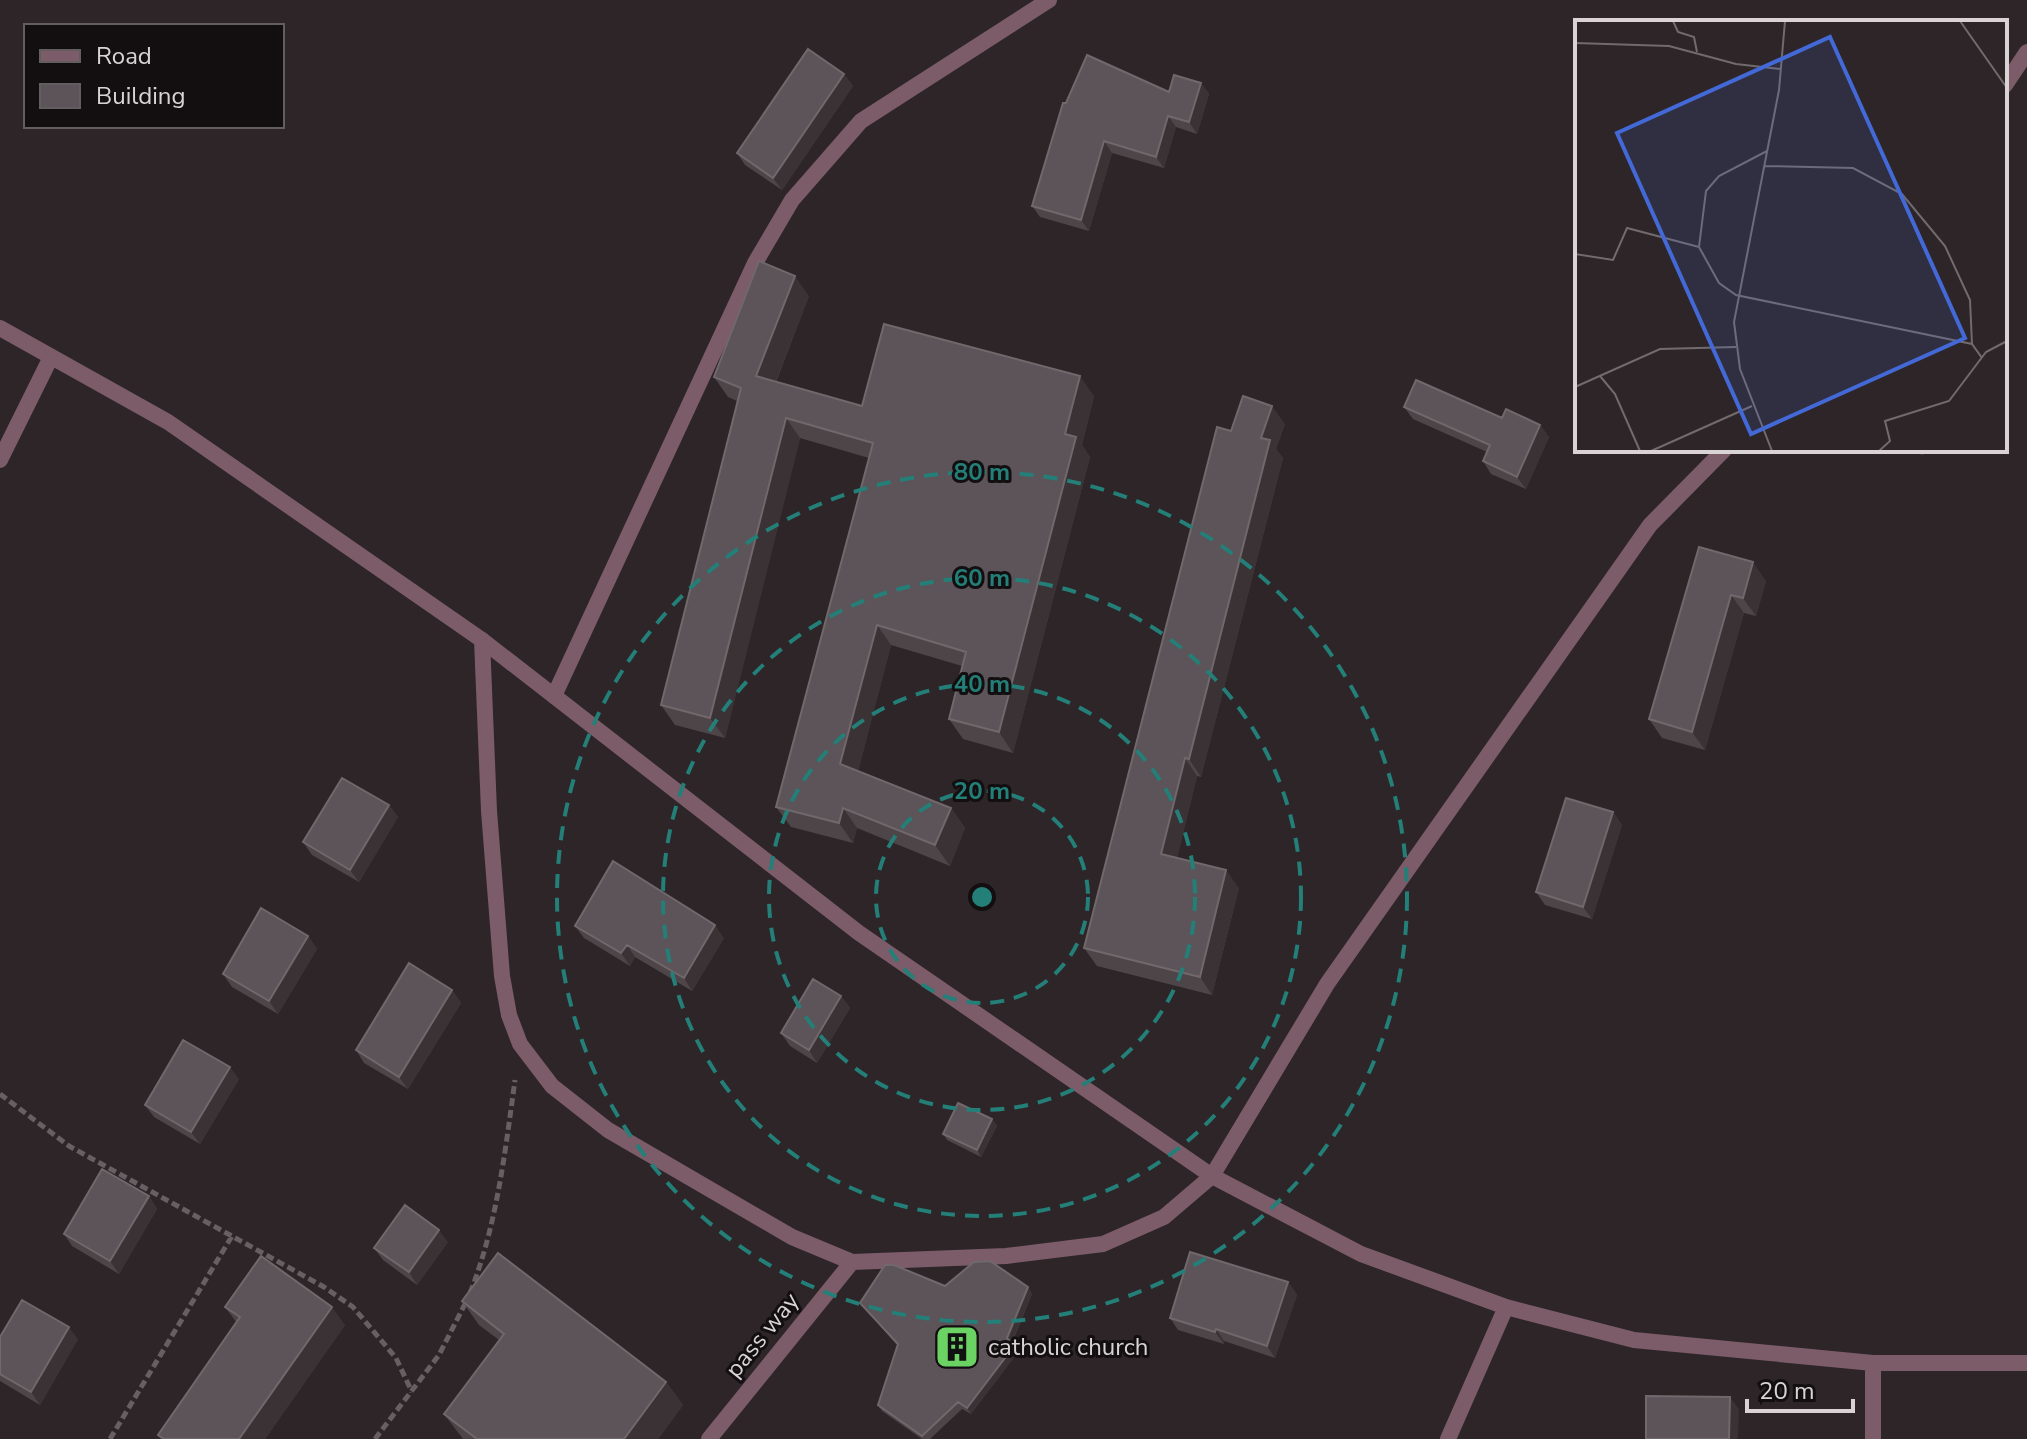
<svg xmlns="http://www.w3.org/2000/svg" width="2027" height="1439" viewBox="0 0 2027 1439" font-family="'Nunito Sans',sans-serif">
	<rect width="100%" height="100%" fill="#2d2528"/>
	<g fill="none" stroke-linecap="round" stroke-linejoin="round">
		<!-- path -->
		<path stroke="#675f62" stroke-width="5" stroke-dasharray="8 4" stroke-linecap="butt" d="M 0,1094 L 69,1146 L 324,1287 L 353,1307 L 396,1358 L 412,1392
			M 470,1293 C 497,1225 505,1152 515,1080
			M 110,1439 L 232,1236
			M 375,1439 L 439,1355 L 466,1302"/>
		<!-- service -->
		<path stroke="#7c5c69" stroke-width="16" d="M 2005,85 L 2027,52
			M 482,640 L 489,811 L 502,976 L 509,1015 L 520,1044 L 552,1086 L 608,1130 L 792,1237 L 852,1262 L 1006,1256 L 1103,1244 L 1164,1217 L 1212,1176 L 1327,984 L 1650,525 L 1724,450
			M 554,696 L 755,263 L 792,200 L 861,121 L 1049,0
			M 709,1439 L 852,1262"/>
		<!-- minor -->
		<path stroke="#7c5c69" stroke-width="16" d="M 0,328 L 168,422 L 482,640 L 859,933 L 1212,1176 L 1361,1254 L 1506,1307 L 1634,1340 L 1873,1363 L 2027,1363
			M 0,460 L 51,357
			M 1873,1363 L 1873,1439
			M 1448,1439 L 1506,1307"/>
	</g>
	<!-- wall -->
	<path fill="#4e4549" d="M 844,74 L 853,86 L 782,190 L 745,165 L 737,153 Z
		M 1201,83 L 1209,94 L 1197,134 L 1176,127 L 1164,168 L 1112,153 L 1089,231 L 1040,217 L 1032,206 L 1066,103 L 1169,92 Z
		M 809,296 L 776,382 L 862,406 L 1094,396 L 1082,445 L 1090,457 L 1013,753 L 963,739 L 949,719 L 962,666 L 891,645 L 858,771 L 951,808 L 965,828 L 950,866 L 857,828 L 853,843 L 791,827 L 776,807 L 869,458 L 800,438 L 725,738 L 675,725 L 661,705 L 737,401 L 728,397 L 714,377 Z
		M 1404,407 L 1502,418 L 1540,425 L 1549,437 L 1526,489 L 1491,474 L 1483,461 L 1487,452 L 1413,419 Z
		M 1285,424 L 1276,449 L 1283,458 L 1201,777 L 1197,776 L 1177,858 L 1239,888 L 1212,995 L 1097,966 L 1084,948 L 1231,431 Z
		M 1907,450 L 1925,450 L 1923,455 Z
		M 1699,547 L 1766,581 L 1756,616 L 1744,613 L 1705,750 L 1662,738 L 1649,719 Z
		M 389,805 L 398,817 L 359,882 L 312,855 L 303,842 Z
		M 1613,812 L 1622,825 L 1592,919 L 1545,905 L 1536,892 Z
		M 575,926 L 724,938 L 692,991 L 635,957 L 630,966 L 584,938 Z
		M 308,936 L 317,949 L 278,1014 L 232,987 L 223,974 Z
		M 452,990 L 461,1003 L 408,1089 L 364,1063 L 356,1050 Z
		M 841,996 L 850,1008 L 817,1063 L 790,1046 L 781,1033 Z
		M 239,1079 L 200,1144 L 154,1117 L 145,1105 Z
		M 992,1119 L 997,1126 L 981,1157 L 947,1140 L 943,1134 Z
		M 149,1196 L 157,1209 L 119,1274 L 72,1246 L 64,1234 Z
		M 448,1242 L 417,1285 L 383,1260 L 374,1248 Z
		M 1288,1282 L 1297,1295 L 1275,1358 L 1224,1341 L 1224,1344 L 1178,1330 L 1170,1318 Z
		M 1028,1287 L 1032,1294 L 1012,1343 L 1018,1352 L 971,1414 L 962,1409 L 930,1439 L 922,1439 L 882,1411 L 878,1405 L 897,1345 L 860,1303 Z
		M 462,1301 L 666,1382 L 683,1405 L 658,1439 L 463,1439 L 444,1414 L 499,1340 L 479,1325 Z
		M 225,1307 L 345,1325 L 265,1439 L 161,1439 L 158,1435 L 237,1323 Z
		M 0,1337 L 78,1339 L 40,1405 L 0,1381 Z"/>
	<!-- shaded-wall -->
	<path fill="#3a3235" d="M 844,74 L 853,86 L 782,190 L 773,178 Z
		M 1201,83 L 1209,94 L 1197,134 L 1189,122 Z
		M 1168,116 L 1176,127 L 1164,168 L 1156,157 Z
		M 1104,141 L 1112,153 L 1089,231 L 1081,220 Z
		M 795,276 L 809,296 L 770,396 L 756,376 Z
		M 1080,376 L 1094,396 L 1082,445 L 1090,457 L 1013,753 L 999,732 L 1065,434 Z
		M 1272,406 L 1285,424 L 1276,449 L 1283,458 L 1201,777 L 1189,759 L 1261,438 Z
		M 786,418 L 800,438 L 725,738 L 710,718 Z
		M 1540,425 L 1549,437 L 1526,489 L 1517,477 Z
		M 1753,562 L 1766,581 L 1756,616 L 1743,598 Z
		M 1731,595 L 1744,613 L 1705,750 L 1692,732 Z
		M 877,625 L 891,645 L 855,784 L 840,764 Z
		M 1185,758 L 1197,776 L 1174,872 L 1161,854 Z
		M 389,805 L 398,817 L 359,882 L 350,870 Z
		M 843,808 L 857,828 L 853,843 L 839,823 Z
		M 951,808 L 965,828 L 950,866 L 935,845 Z
		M 1613,812 L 1622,825 L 1592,919 L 1583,907 Z
		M 1226,870 L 1239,888 L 1212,995 L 1200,977 Z
		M 715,925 L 724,938 L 692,991 L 684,978 Z
		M 308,936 L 317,949 L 278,1014 L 269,1001 Z
		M 627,945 L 635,957 L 630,966 L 621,953 Z
		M 452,990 L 461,1003 L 408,1089 L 399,1077 Z
		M 841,996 L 850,1008 L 817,1063 L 809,1050 Z
		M 230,1067 L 239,1079 L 200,1144 L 191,1132 Z
		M 992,1119 L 997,1126 L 981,1157 L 977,1150 Z
		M 149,1196 L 157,1209 L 119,1274 L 110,1261 Z
		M 439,1230 L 448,1242 L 417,1285 L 409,1272 Z
		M 1288,1282 L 1297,1295 L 1275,1358 L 1267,1346 Z
		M 1028,1287 L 1032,1294 L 1011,1344 L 1007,1338 Z
		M 332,1307 L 345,1325 L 265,1439 L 239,1439 Z
		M 69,1327 L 78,1339 L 40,1405 L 31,1392 Z
		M 1216,1329 L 1224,1341 L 1224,1344 L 1215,1332 Z
		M 1014,1346 L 1018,1352 L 971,1414 L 967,1408 Z
		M 666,1382 L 683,1405 L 658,1439 L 624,1439 Z
		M 1730,1397 L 1739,1409 L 1738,1439 L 1729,1439 Z"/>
	<!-- building -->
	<path fill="#5c5458" stroke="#70686b" stroke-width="2" d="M 808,49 L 844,74 L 773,178 L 737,153 Z
		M 1087,55 L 1169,92 L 1174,75 L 1201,83 L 1189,122 L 1168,116 L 1156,157 L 1104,141 L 1081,220 L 1032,206 L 1063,103 L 1066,103 Z
		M 759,261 L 795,276 L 756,376 L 862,406 L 884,324 L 1080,376 L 1065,434 L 1076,437 L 999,732 L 949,719 L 966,652 L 877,625 L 840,764 L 951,808 L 935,845 L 843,808 L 839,823 L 776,807 L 873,443 L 786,418 L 710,718 L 661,705 L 741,388 L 714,377 Z
		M 1416,380 L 1502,418 L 1506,409 L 1540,425 L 1517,477 L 1483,461 L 1490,445 L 1404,407 Z
		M 1243,396 L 1272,406 L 1261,438 L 1270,440 L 1189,759 L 1185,758 L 1161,854 L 1226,870 L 1200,977 L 1084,948 L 1217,427 L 1231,431 Z
		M 1699,547 L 1753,562 L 1743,598 L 1731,595 L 1692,732 L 1649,719 Z
		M 342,778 L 389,805 L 350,870 L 303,842 Z
		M 1566,798 L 1613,812 L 1583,907 L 1536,892 Z
		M 613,861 L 715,925 L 684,978 L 627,945 L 621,953 L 575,926 Z
		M 261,908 L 308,936 L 269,1001 L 223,974 Z
		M 409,963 L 452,990 L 399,1077 L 356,1050 Z
		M 813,979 L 841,996 L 809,1050 L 781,1033 Z
		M 183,1040 L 230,1067 L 191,1132 L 145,1105 Z
		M 958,1103 L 992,1119 L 977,1150 L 943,1134 Z
		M 102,1169 L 149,1196 L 110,1261 L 64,1234 Z
		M 405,1205 L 439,1230 L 409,1272 L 374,1248 Z
		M 1190,1252 L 1288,1282 L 1267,1346 L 1216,1329 L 1215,1332 L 1170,1318 Z
		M 498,1253 L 666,1382 L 624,1439 L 477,1439 L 444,1414 L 504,1334 L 462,1301 Z
		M 261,1256 L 332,1307 L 239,1439 L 164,1439 L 158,1435 L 240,1317 L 225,1307 Z
		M 990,1261 L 1028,1287 L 1007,1338 L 1014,1346 L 967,1408 L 958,1402 L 922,1436 L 878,1405 L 898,1344 L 860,1303 L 885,1265 L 894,1265 L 945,1286 L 974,1262 Z
		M 22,1300 L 69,1327 L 31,1392 L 0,1374 L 0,1337 Z
		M 1646,1396 L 1730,1397 L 1729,1439 L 1646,1439 Z"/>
	<!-- distance rings -->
	<g fill="none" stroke="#237f78" stroke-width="4" stroke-dasharray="14 10">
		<circle cx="982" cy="897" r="106"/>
		<circle cx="982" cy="897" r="213"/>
		<circle cx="982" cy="897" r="319"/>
		<circle cx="982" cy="897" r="425"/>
	</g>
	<!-- icons -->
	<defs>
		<g id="building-square" transform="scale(2.3)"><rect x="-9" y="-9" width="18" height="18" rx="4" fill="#6bd363" stroke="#130f11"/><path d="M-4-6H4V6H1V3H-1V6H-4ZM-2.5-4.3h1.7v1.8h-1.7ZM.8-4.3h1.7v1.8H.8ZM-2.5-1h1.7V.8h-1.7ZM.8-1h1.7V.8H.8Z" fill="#111"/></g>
	</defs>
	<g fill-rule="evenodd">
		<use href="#building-square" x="957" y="1347"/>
	</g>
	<g text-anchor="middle" stroke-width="6" stroke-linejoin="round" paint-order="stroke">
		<!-- street labels -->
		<g font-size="24" fill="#d9d3d5" stroke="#130f11">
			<text transform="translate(762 1335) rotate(-51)" y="8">pass way</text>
		</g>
		<!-- poi labels -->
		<g font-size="24" fill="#d9d3d5" stroke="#130f11" text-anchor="start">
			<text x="988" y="1355">catholic church</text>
		</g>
	</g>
	<!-- overview -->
	<g transform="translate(1575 20)">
		<rect width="432" height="432" fill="#2d2528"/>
		<path fill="none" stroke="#726b6d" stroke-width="2" d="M 98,1 L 103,12 L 119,17 L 122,32M 385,1 L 432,68M 0,23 L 94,26 L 161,44 L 206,49M 192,131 L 144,156 L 131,171 L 124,227 L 144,263 L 161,275 L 397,324 L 407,338M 189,146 L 278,148 L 327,174 L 370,226 L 395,280 L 397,324M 0,234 L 38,240 L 52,208 L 124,227M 25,356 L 40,374 L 65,431M 0,367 L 85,329 L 161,327M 76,431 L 177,386M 197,431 L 165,349 L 159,302 L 204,70 L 210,1M 304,431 L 315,421 L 310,401 L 374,381 L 411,332 L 432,321"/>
		<path fill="#4369d7" fill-opacity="0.15" stroke="#4369d7" stroke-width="4" d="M 255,17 L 390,318 L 176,414 L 42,113 Z"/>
		<rect width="432" height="432" fill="none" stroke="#d9d3d5" stroke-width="4"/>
	</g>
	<circle cx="982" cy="897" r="12" fill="#237f78" stroke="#130f11" stroke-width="4"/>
	<g font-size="24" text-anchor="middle" font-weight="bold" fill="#237f78" stroke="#130f11" stroke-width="6" stroke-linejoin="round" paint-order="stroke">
		<text x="982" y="480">80 m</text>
		<text x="982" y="586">60 m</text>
		<text x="982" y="692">40 m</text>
		<text x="982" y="799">20 m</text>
	</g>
	<!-- legend -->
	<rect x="24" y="24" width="260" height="104" fill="#130f11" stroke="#625d5f" stroke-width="2"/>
	<rect x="40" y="50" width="40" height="12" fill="#7c5c69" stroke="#625d5f" stroke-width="2"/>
	<text x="96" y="64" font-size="24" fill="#d9d3d5">Road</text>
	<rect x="40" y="84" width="40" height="24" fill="#5c5458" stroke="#625d5f" stroke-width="2"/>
	<text x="96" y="104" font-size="24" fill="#d9d3d5">Building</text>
	<!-- scale -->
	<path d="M1747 1399v12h106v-12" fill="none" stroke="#d9d3d5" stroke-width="4"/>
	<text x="1759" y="1399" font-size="24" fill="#d9d3d5" stroke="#130f11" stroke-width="6" paint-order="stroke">20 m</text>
</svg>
